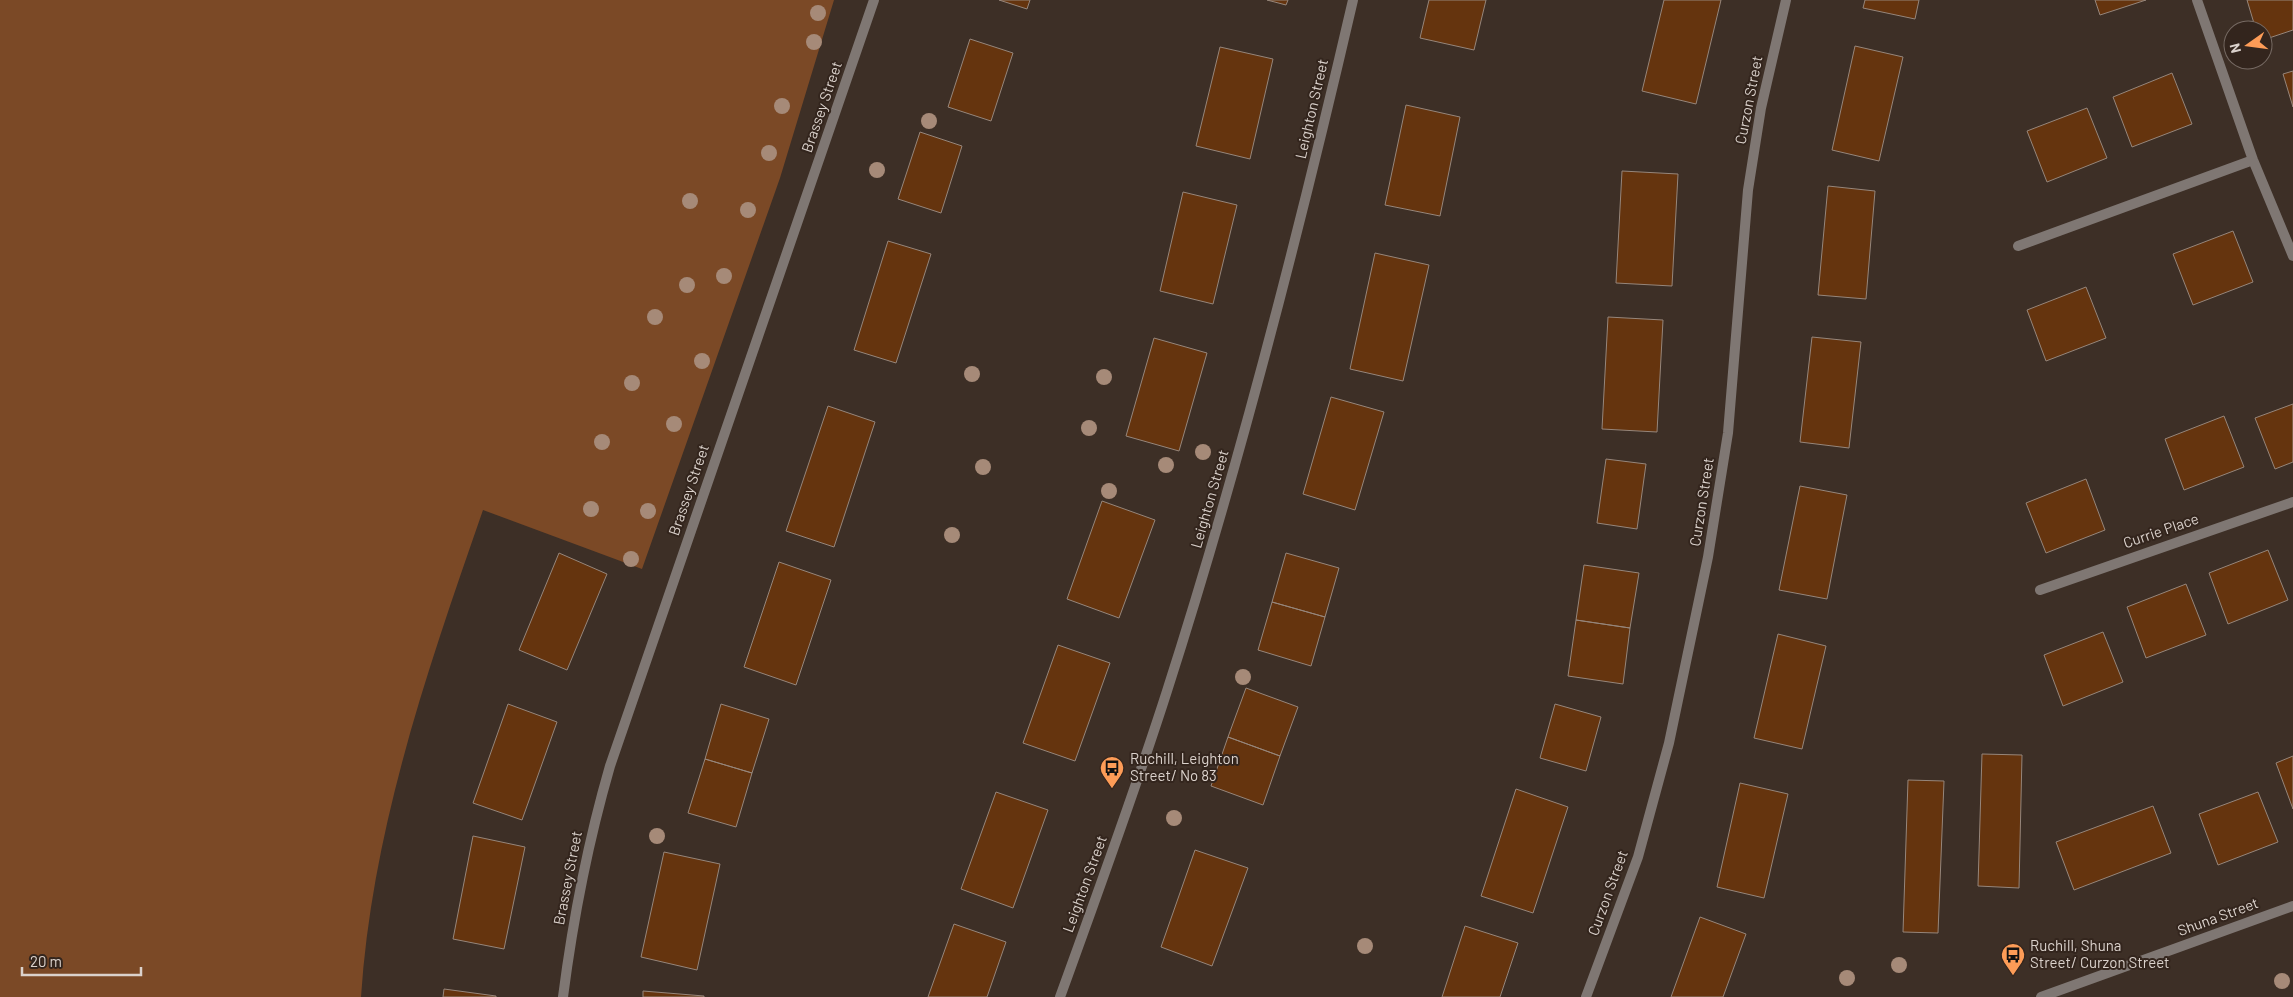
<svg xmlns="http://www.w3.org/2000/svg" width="2293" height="997" viewBox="0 0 2293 997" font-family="Barlow,sans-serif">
	<rect width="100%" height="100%" fill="#3d2f26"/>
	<!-- green -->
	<path fill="#7b4926" d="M 0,0 L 834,0 L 780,178 L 642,569 L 483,510 C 428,668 372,829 361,997 L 0,997 Z"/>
	<!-- building -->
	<path fill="#65340e" stroke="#96867b" d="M 999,0 L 1030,0 L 1027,9 Z
		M 1267,0 L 1288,0 L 1286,5 Z
		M 1429,0 L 1486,0 L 1474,50 L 1420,38 Z
		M 1664,0 L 1721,0 L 1696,104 L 1642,91 Z
		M 1865,0 L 1919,0 L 1915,19 L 1863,8 Z
		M 2095,0 L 2146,0 L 2100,15 Z
		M 2247,0 L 2293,0 L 2293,30 L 2263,40 L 2263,30 L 2256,30 Z
		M 970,39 L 1013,53 L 991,121 L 948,107 Z
		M 1855,46 L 1903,57 L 1879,161 L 1832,150 Z
		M 1220,47 L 1273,59 L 1250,159 L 1196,146 Z
		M 2293,71 L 2293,107 L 2283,74 Z
		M 2172,73 L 2192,124 L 2132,147 L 2113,97 Z
		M 1406,105 L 1460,117 L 1440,216 L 1385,205 Z
		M 2087,108 L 2107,158 L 2047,182 L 2027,131 Z
		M 920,132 L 962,146 L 941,213 L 898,199 Z
		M 1622,171 L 1678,174 L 1672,286 L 1616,283 Z
		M 1828,186 L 1875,191 L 1866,299 L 1818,295 Z
		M 1183,192 L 1237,205 L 1213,304 L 1160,291 Z
		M 2233,231 L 2253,282 L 2193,305 L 2173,254 Z
		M 888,241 L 931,254 L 896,363 L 854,350 Z
		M 1375,253 L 1429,265 L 1403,381 L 1350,369 Z
		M 2086,287 L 2106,338 L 2046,361 L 2027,310 Z
		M 1608,317 L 1663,320 L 1657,432 L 1602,429 Z
		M 1812,337 L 1861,342 L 1849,448 L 1800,442 Z
		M 1154,338 L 1207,353 L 1179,451 L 1126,436 Z
		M 1331,397 L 1384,412 L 1355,510 L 1303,494 Z
		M 2293,404 L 2293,462 L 2275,469 L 2255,418 Z
		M 828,406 L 875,422 L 834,547 L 786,531 Z
		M 2224,416 L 2244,467 L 2184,490 L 2165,439 Z
		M 1606,459 L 1646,464 L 1637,529 L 1597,523 Z
		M 2086,479 L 2105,530 L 2046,553 L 2026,503 Z
		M 1800,486 L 1847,495 L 1827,599 L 1779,590 Z
		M 1102,501 L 1155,520 L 1119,618 L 1067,599 Z
		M 2268,550 L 2288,600 L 2228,624 L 2209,573 Z
		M 559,553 L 607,574 L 567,670 L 519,650 Z
		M 1286,553 L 1339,568 L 1325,617 L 1272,602 Z
		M 779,562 L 831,580 L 796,685 L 744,667 Z
		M 1584,565 L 1639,573 L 1630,628 L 1576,620 Z
		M 2186,584 L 2206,635 L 2146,658 L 2127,607 Z
		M 1272,602 L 1325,617 L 1311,666 L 1258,650 Z
		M 1576,620 L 1630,628 L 1623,684 L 1568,676 Z
		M 2103,632 L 2123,682 L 2063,706 L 2044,655 Z
		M 1778,634 L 1826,646 L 1802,749 L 1754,738 Z
		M 1058,645 L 1110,663 L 1075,761 L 1023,743 Z
		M 1246,688 L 1298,707 L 1280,756 L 1228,737 Z
		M 508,704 L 557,722 L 522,820 L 473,803 Z
		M 721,704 L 769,719 L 752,773 L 705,759 Z
		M 1555,704 L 1601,717 L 1586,771 L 1540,758 Z
		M 1228,737 L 1280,756 L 1263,805 L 1211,786 Z
		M 1982,754 L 2022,755 L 2019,888 L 1978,886 Z
		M 2293,756 L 2293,809 L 2276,763 Z
		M 705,759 L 752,773 L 736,827 L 688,813 Z
		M 1908,780 L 1944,781 L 1938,933 L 1903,932 Z
		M 1740,783 L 1788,794 L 1764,898 L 1717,887 Z
		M 1516,789 L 1568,807 L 1533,913 L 1481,896 Z
		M 996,792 L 1048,810 L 1013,908 L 961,889 Z
		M 2258,792 L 2278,842 L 2218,865 L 2199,814 Z
		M 2153,806 L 2171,853 L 2074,890 L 2056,842 Z
		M 473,836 L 525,847 L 504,949 L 453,939 Z
		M 1195,850 L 1248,868 L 1212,966 L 1161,947 Z
		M 664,852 L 720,864 L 697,970 L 641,957 Z
		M 1700,917 L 1746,934 L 1723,997 L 1671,997 Z
		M 954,924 L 1006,942 L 987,997 L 928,997 Z
		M 1465,926 L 1518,943 L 1500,997 L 1442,997 Z
		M 444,989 L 496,996 L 496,997 L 443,997 Z
		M 643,991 L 704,996 L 704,997 L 643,997 Z"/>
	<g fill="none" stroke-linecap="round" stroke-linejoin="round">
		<!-- minor -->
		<path stroke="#7f7773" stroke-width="10" d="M 2197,0 L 2253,160 L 2293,256
			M 2018,246 L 2253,160
			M 2040,590 L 2293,502
			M 563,997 C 573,919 588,842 610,766 L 874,0
			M 1060,997 C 1097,895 1134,794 1167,691 C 1240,464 1299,233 1353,0
			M 1586,997 L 1638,857 L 1669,743 L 1708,557 L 1728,433 L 1748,190 L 1761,108 L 1786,0
			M 2041,997 L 2293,906"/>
	</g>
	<!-- trees -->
	<g fill="#a68a78">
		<circle cx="818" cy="13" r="8"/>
		<circle cx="814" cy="42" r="8"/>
		<circle cx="782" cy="106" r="8"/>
		<circle cx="929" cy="121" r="8"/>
		<circle cx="769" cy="153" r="8"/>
		<circle cx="877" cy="170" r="8"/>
		<circle cx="690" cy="201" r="8"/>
		<circle cx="748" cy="210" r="8"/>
		<circle cx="724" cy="276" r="8"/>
		<circle cx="687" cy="285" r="8"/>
		<circle cx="655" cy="317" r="8"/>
		<circle cx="702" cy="361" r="8"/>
		<circle cx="972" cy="374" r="8"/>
		<circle cx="1104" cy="377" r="8"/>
		<circle cx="632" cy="383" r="8"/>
		<circle cx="674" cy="424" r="8"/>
		<circle cx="1089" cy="428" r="8"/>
		<circle cx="602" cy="442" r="8"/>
		<circle cx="1203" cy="452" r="8"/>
		<circle cx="1166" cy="465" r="8"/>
		<circle cx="983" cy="467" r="8"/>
		<circle cx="1109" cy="491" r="8"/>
		<circle cx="591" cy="509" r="8"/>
		<circle cx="648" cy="511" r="8"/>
		<circle cx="952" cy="535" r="8"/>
		<circle cx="631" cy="559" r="8"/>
		<circle cx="1243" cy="677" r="8"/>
		<circle cx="1174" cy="818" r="8"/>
		<circle cx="657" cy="836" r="8"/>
		<circle cx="1365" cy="946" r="8"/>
		<circle cx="1899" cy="965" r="8"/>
		<circle cx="1847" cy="978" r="8"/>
		<circle cx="2282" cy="981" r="8"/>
	</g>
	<!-- icons -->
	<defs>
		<g id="bus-pin" transform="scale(1.25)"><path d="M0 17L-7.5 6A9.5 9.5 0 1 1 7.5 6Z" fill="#fd9c57" stroke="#33251d"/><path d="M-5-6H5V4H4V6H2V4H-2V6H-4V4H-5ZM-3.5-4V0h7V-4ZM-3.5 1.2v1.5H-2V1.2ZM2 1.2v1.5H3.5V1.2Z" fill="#111"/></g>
	</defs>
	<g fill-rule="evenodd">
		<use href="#bus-pin" x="1112" y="768"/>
		<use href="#bus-pin" x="2013" y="955"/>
	</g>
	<g text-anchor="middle" stroke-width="4" stroke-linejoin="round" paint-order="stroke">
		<!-- street labels -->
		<g font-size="15" fill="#dbd2cc" stroke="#33251d">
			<text transform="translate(1749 100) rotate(-79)" y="5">Curzon Street</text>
			<text transform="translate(822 107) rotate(-71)" y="5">Brassey Street</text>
			<text transform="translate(1312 109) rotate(-77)" y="5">Leighton Street</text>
			<text transform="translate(689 490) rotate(-71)" y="5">Brassey Street</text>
			<text transform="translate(1210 499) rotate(-74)" y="5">Leighton Street</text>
			<text transform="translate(1702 502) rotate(-81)" y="5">Curzon Street</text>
			<text transform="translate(2161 531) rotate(-19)" y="5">Currie Place</text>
			<text transform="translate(568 878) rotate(-79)" y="5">Brassey Street</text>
			<text transform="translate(1085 884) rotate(-70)" y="5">Leighton Street</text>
			<text transform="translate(1608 893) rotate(-70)" y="5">Curzon Street</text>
			<text transform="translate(2218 917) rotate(-20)" y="5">Shuna Street</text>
		</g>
		<!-- poi labels -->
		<g font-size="15" fill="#dbd2cc" stroke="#33251d" text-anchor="start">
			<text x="1130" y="764">Ruchill, Leighton<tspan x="1130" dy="17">Street/ No 83</tspan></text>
			<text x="2030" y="951">Ruchill, Shuna<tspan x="2030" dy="17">Street/ Curzon Street</tspan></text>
		</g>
	</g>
	<!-- north arrow -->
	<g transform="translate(2248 45) rotate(256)"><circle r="24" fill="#33251d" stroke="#766a63"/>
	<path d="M0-4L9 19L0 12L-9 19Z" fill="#fd9c57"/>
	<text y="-8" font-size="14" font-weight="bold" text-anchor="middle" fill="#dbd2cc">N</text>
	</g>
	<!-- scale -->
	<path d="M22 967v8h119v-8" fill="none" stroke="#dbd2cc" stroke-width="2.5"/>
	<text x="30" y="967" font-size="15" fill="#dbd2cc" stroke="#33251d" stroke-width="4" paint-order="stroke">20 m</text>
</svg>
